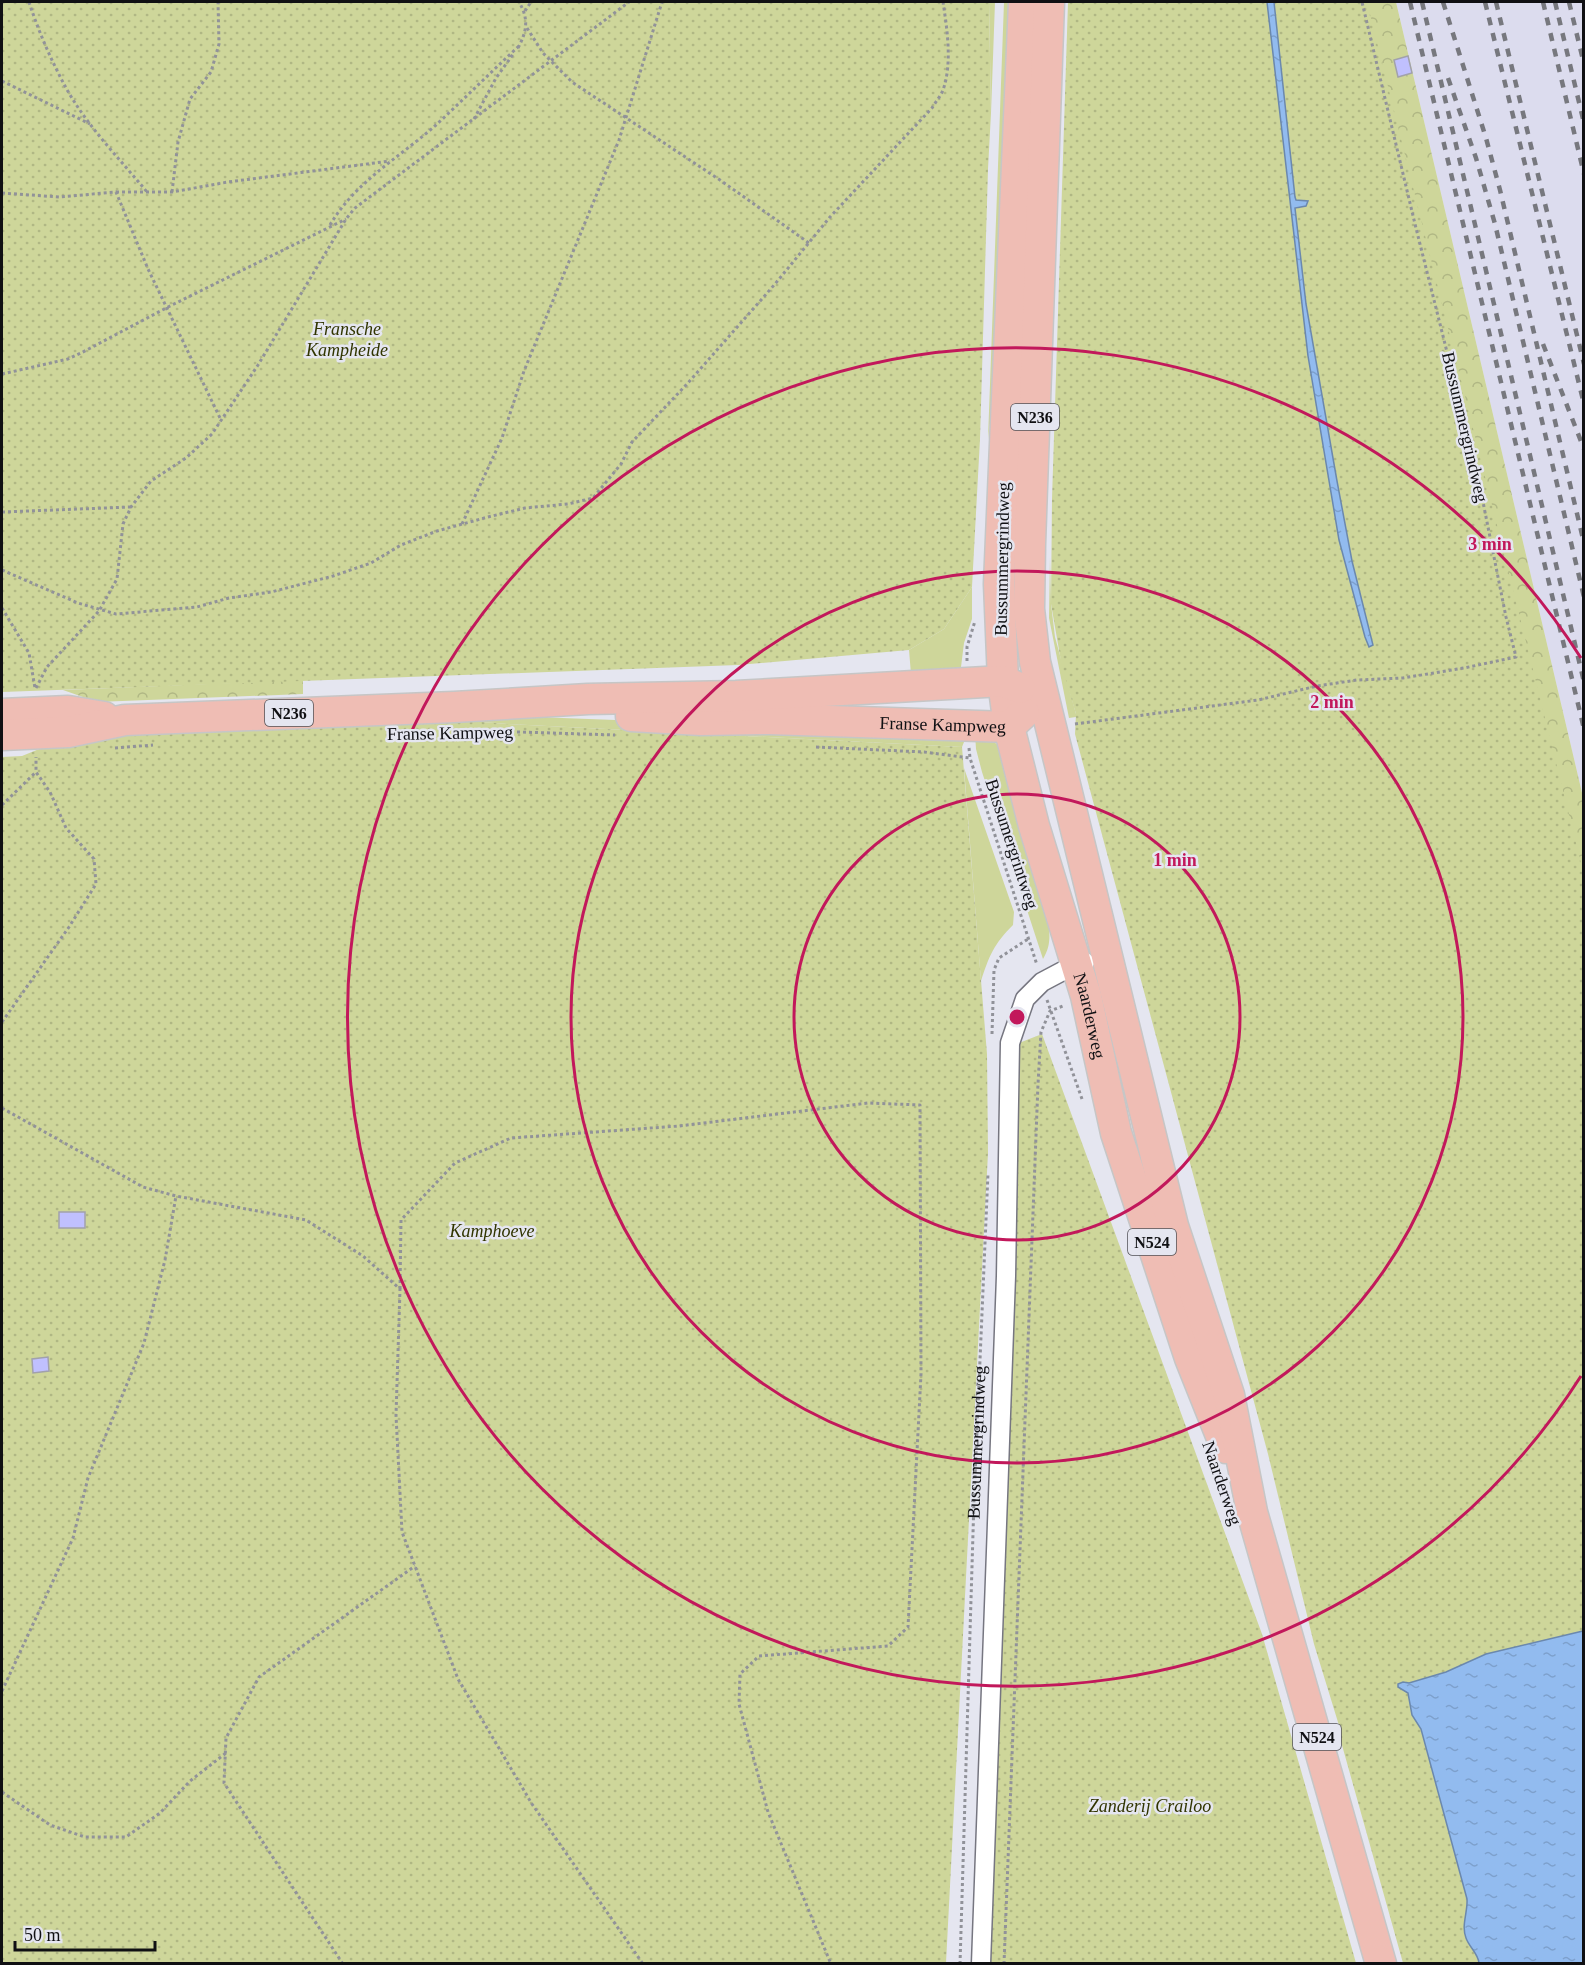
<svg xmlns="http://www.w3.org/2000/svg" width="1585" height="1965" viewBox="0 0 1585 1965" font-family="Georgia,serif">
	<defs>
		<pattern id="forest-crowns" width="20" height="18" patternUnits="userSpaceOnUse" patternTransform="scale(1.5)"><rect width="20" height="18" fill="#ced69a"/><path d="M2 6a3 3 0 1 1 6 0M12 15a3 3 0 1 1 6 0" fill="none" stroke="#b0b784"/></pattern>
		<pattern id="park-dots" width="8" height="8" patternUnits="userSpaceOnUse" patternTransform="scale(1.5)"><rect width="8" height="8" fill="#ced69a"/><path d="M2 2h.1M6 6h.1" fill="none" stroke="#b0b784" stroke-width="1.8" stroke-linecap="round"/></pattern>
		<pattern id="water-ripples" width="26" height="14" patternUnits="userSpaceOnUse" patternTransform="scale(1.5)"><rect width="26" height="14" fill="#92bbef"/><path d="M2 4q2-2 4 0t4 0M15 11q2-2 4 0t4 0" fill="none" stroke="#7da0cc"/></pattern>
	</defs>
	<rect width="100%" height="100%" fill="#e5e6f0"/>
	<!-- built -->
	<path fill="#dcdcee" d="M 1396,2 L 1583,2 L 1583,797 Z"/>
	<!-- grass -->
	<path fill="#ced69a" d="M 989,2 L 995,2 L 991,113 Z
		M 1004,2 L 1014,2 L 1002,326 L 988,439 Z
		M 1050,557 L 1051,604 L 1055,637 L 1076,714 L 1076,717 L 1069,718 L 1049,618 Z
		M 972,587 L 972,619 L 964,643 L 961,667 L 920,675 L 911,674 L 909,650 L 944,629 Z
		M 506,716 L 884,730 L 966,737 L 962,747 L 508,724 L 415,717 Z
		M 975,733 L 987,737 L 1002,748 L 1048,921 C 1050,935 1051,946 1043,959 L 982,772 L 976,749 Z
		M 964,768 L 1014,912 L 1013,925 C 994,944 989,956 981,981 Z"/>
	<!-- forest -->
	<path fill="url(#forest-crowns)" d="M 1365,2 L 1396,2 L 1583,797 L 1583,934 Z
		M 303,680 L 303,694 L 97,702 L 63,690 Z"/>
	<!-- park -->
	<path fill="url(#park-dots)" d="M 2,2 L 989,2 L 991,113 L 988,169 L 980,439 L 972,587 L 944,629 L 909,650 L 738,665 L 2,692 Z
		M 1068,2 L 1367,2 L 1583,871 L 1583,1963 L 1403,1963 L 1340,1738 L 1341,1732 L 1314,1644 L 1268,1454 L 1075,734 L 1076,714 L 1062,667 L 1051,604 L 1052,499 Z
		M 415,717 L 508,724 L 962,747 L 987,1054 L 988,1153 L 946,1963 L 2,1964 L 2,757 L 22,756 L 49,745 L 137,734 Z
		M 1042,1034 L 1262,1634 L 1356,1963 L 989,1964 L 1019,1043 Z"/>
	<!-- water -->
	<path fill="url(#water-ripples)" stroke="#6b88ad" stroke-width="1.5" d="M 1267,2 L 1274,2 L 1295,197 L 1296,200 L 1308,201 L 1306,206 L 1295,208 L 1306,304 L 1337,481 L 1352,561 L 1373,645 L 1369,647 L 1365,637 L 1339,540 L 1308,356 Z
		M 1583,1631 L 1583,1963 L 1479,1963 C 1478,1953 1469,1947 1466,1938 C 1461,1925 1468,1912 1467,1899 L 1421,1729 L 1412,1715 L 1408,1693 L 1398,1687 L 1398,1684 L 1403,1682 L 1409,1683 L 1446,1672 L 1486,1654 Z"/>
	<!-- building -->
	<path fill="#c0c0fe" stroke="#a1a1ab" stroke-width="1.5" d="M 1408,56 L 1412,73 L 1398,77 L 1394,60 Z
		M 59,1212 L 85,1212 L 85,1228 L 59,1228 Z
		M 48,1357 L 49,1371 L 33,1373 L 32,1359 Z"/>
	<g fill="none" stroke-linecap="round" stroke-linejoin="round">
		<!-- street casing -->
		<g stroke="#767680" stroke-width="21">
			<path id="street" d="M 981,1964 L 1006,1276 L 1010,1043 L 1025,999 L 1042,982 L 1076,964 L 1085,962"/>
		</g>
		<!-- primary casing -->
		<g stroke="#c6c6c6" stroke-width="33">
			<g id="primary">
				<path id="s2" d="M 1024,2 L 999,584 L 1003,681 L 1009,727 L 1034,826 L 1086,996 L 1116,1133 L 1190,1358 L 1226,1448"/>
				<path d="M 1049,2 L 1030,544 L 1029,609 L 1035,662 L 1173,1226 L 1229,1395 L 1252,1512 L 1381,1964"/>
				<path d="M 2,714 L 68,711 L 104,717"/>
				<path id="s3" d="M 631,716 L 701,720 L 769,719 L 1009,727 L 1024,713"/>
				<path d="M 2,735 L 68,732 L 125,720 L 454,707 L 588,699 L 736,696 L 1003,681 L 1020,688"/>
			</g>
		</g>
		<!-- path -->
		<g stroke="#919299" stroke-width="3" stroke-dasharray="3 3" stroke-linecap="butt">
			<path d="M 29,2 C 38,30 51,60 65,86 C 86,125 119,158 147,192"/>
			<path d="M 525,11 L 531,2"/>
			<path d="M 527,28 L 543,53 L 572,82 L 720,180 L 809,243"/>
			<path d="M 518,48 C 527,31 529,19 519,2"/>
			<path d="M 2,81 L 90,124"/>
			<path d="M 474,119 L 496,78 L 514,53"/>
			<path d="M 116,192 L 172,192 L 228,182 L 390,161"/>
			<path d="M 172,192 L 178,142 L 190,99 L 211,72 L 219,44 L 218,2"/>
			<path d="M 2,193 L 59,197 L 116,192 L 148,269 L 221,420"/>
			<path d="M 330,225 C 355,182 400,157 436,125 C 464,99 491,72 519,46"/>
			<path d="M 2,374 L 68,359 L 81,353 L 168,307 L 346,219"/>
			<path d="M 2,512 L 131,507"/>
			<path d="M 462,524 L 502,438 L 524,371 L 619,140 L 662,2"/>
			<path d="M 2,570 L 78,603 L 116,614 L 197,607 L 229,598 L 271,592 L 333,576 L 371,563 L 401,545 L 437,531 L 488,517 L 525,508 L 568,504 L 593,498 L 621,464 L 632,442 L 687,384 L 775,284 L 830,217 L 932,108 C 936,101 942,95 944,87 C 952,61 947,28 943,2"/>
			<path d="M 2,608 L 29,653 L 35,688"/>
			<path d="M 967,661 L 967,647 L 975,621"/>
			<path d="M 36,688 L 47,667 L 99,611 L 117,579 L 123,524 L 131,507 L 151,481 L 186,458 L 212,434 L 258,365 L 346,219 L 355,208 L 629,2"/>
			<path d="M 1075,724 L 1258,700 L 1317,686 L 1357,680 L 1403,678 L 1464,668 L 1516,657 L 1506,617 L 1477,472 L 1415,224 L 1362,2"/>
			<path d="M 487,731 L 615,735"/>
			<path d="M 816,747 L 924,752 L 970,758"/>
			<path d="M 115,748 L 153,745"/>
			<path d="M 969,748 L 970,758 L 1037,965"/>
			<path d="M 2,805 L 36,772"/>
			<path d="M 1047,1000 L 1082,1099"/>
			<path d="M 2,1022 L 69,927 L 96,884 L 94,859 L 66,828 L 50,792 L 36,772 L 36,757"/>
			<path d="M 992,1034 L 994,970 L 999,958 L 1028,939"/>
			<path d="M 2,1108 L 143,1187 L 176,1196 L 306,1220 L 363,1256 L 400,1289 L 396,1415 L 402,1532 L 458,1679 L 532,1804 L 643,1964"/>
			<path d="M 400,1289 L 401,1220 L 455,1163 L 511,1138 L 679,1126 L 868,1103 L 920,1105 L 921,1374 L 908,1627 L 888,1646 L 759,1656 L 740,1674 L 739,1704 L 768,1812 L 831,1964"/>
			<path d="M 2,1691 L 73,1538 L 88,1478 L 144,1343 L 165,1260 L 176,1196"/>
			<path d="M 2,1792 L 50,1825 L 85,1837 L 126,1837 L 160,1813 L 190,1781 L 226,1753"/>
			<path d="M 343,1964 L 224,1783 L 226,1738 L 259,1677 L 415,1566"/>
			<path id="s1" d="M 960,1964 L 974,1500 L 988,1173"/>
			<path d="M 1004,1964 L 1038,1084 L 1041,1032 L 1050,1011 L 1063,1006"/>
		</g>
		<!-- street -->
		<use href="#street" stroke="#fff" stroke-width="18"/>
		<!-- primary -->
		<use href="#primary" stroke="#efbdb4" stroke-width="30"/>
		<!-- rail -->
		<path stroke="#77787e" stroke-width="4.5" stroke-dasharray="8 8" stroke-linecap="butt" d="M 1410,2 L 1584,729
			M 1422,2 L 1584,682
			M 1443,2 L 1486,138 L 1500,190 L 1584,543
			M 1485,2 L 1584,404
			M 1496,2 L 1584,364
			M 1543,2 L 1584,174
			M 1555,2 L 1584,123
			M 1569,2 L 1584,64
			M 1448,78 L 1476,158 L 1495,224 L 1584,597
			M 1543,344 L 1584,449"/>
	</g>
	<!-- distance rings -->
	<g fill="none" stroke="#c2185b" stroke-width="3">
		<circle cx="1017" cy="1017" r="223"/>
		<circle cx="1017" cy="1017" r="446"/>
		<path d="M1581 1376A669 669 0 1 1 1581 658"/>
	</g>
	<g text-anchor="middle" stroke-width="5" stroke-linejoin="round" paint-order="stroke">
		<!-- shield labels -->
		<g fill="#e5e6f0" stroke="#505055" stroke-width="1.5">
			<rect x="1011" y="404" width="48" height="26" rx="4.5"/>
			<rect x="265" y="700" width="48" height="26" rx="4.5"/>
			<rect x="1128" y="1229" width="48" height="26" rx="4.5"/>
			<rect x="1293" y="1724" width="48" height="26" rx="4.5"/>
		</g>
		<g font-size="16" font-weight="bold" fill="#101013">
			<text x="1035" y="423">N236</text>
			<text x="289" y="719">N236</text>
			<text x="1152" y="1248">N524</text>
			<text x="1317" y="1743">N524</text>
		</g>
		<!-- park labels -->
		<g font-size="18" font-style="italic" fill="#313501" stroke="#e5e6f0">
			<text x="347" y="335">Fransche<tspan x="347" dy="21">Kampheide</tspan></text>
			<text x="492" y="1237">Kamphoeve</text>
			<text x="1150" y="1812">Zanderij Crailoo</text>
		</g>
		<!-- street labels -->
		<g font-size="18" fill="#101013" stroke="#e5e6f0">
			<text transform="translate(1465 427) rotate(77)" y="6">Bussummergrindweg</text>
			<text transform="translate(1002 559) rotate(-89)" y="6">Bussummergrindweg</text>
			<text dy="6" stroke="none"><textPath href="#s3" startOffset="312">Franse Kampweg</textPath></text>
			<text transform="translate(450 733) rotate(-1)" y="6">Franse Kampweg</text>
			<text transform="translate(1012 844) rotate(72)" y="6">Bussumergrintweg</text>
			<text dy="6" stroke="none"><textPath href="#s2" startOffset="1026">Naarderweg</textPath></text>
			<text dy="6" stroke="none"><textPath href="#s1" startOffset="522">Bussummergrindweg</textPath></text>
			<text transform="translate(1222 1483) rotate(71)" y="6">Naarderweg</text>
		</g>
	</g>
	<circle cx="1017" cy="1017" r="9" fill="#c2185b" stroke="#e5e6f0" stroke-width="3"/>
	<g font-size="18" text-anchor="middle" font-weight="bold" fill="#c2185b" stroke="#e5e6f0" stroke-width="5" stroke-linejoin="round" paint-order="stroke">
		<text x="1490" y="550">3 min</text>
		<text x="1332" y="708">2 min</text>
		<text x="1175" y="866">1 min</text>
	</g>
	<!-- border -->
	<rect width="1585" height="1965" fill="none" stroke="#101013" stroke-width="6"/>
	<!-- scale -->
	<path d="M15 1941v9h140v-9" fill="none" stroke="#101013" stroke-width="3"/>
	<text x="24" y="1941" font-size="18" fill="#101013" stroke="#e5e6f0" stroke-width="4.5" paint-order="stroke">50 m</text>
</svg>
